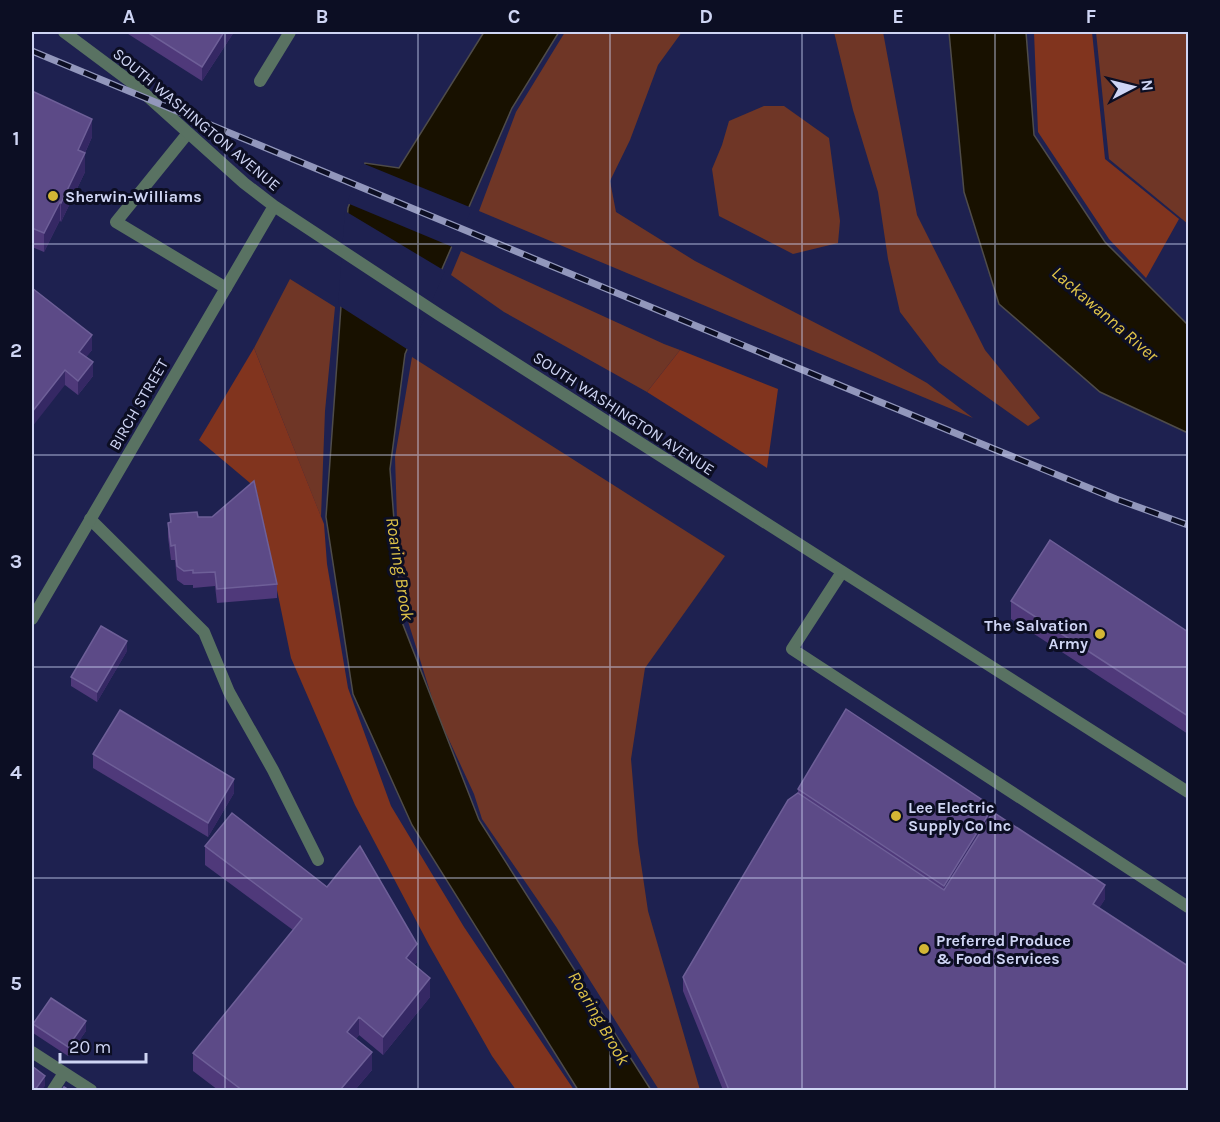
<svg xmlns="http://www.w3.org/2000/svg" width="1220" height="1122" viewBox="0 0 1220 1122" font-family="Karla,sans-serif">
	<rect width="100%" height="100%" fill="#1e2150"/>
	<!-- green -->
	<path fill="#6f3626" d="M 565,32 L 682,32 L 658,65 L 630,140 L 610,181 L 616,212 L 695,261 L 876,354 L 927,383 L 973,418 L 479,211 L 516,112 Z
		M 834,32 L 883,32 L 917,215 L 985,350 L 1040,418 L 1028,426 L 939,363 L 900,312 L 888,259 L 878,192 L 853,110 Z
		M 1096,32 L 1188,32 L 1188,224 L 1109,159 Z
		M 764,106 L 784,106 L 829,138 L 840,221 L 838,243 L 793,254 L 719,216 L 712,169 L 722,145 L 729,121 Z
		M 461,251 L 664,344 L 680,350 L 647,392 L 504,312 L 451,275 Z
		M 290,279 L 335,307 L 325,411 L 321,517 L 254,348 Z
		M 412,357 L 725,556 L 645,668 L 631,759 L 638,843 L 648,911 L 700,1090 L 659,1090 L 557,928 L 482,819 L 474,794 L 437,714 L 407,618 L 398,550 L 395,457 Z"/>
	<!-- forest -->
	<path fill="#81341e" d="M 1034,32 L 1092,32 L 1105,159 L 1179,219 L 1146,278 L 1109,239 L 1038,132 Z
		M 254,348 L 324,524 L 327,564 L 348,688 L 391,806 L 464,927 L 574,1090 L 516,1090 L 492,1056 L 429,945 L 355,805 L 291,658 L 256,488 L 199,440 Z
		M 680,350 L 778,389 L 767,468 L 647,392 Z"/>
	<!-- water -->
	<path fill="#181100" stroke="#4f4c49" stroke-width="1.5" d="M 484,32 L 559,32 L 512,108 L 405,354 L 390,469 L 402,622 L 479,820 L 651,1090 L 578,1090 L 412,825 L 353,694 L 326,517 L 348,208 L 365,163 L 399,168 Z
		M 949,32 L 1026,32 L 1034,135 L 1105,242 L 1188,325 L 1188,433 L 1100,392 L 999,304 L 964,192 Z"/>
	<!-- pier -->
	<path fill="#1e2150" d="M 362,163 L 472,208 L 455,248 L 347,203 Z
		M 345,211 L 445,271 L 410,351 L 338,305 Z"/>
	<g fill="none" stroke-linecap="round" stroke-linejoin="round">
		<!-- service -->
		<path stroke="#597262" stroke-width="12" d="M 260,81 L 290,32
			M 188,133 L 116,222 L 226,288
			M 90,519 L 204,632 L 229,692 L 273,770 L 318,860
			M 842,572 L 792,649 L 1188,907
			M 32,1052 L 91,1090
			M 53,1090 L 64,1073"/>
		<!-- tertiary -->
		<path stroke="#597262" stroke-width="12" d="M 64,32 L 135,85 L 244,183 L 274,206 L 438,314 L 1188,792
			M 32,619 L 274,206"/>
		<!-- rail casing -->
		<g stroke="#9297bc" stroke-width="7">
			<path id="rail" d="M 32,51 L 972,440 L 1116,499 L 1188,525"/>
		</g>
		<!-- rail -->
		<use href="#rail" stroke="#0c0e23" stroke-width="4.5" stroke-dasharray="14" stroke-linecap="butt"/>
	</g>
	<!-- wall -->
	<path fill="#4f397a" d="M 125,32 L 234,32 L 202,81 Z
		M 32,91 L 92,137 L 85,153 L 85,172 L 61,222 L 60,220 L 44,252 L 32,247 Z
		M 32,288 L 92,350 L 86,357 L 93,376 L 78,395 L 65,385 Z
		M 170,514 L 198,517 L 277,584 L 277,598 L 217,603 L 215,586 L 193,588 L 193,585 L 184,585 L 177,580 L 175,560 L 171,560 L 168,537 L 168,523 L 170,522 Z
		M 1011,601 L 1188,632 L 1188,734 L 1011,619 Z
		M 127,651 L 97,702 L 71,686 L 71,677 Z
		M 93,754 L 234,793 L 208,837 L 93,768 Z
		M 798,789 L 993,812 L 1105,899 L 1099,908 L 1188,1090 L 723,1090 L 683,991 L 683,977 L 798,793 Z
		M 205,846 L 417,962 L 414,965 L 430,997 L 383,1055 L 359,1035 L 356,1039 L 372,1070 L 355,1090 L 218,1090 L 193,1071 L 193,1053 L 293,930 L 205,865 Z
		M 33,1024 L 86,1031 L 68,1056 L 33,1033 Z"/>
	<!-- shaded-wall -->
	<path fill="#352864" d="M 224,32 L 234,32 L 202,81 L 202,67 Z
		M 92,119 L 92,137 L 78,168 L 78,150 Z
		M 85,153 L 85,172 L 61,222 L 61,203 Z
		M 60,202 L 60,220 L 44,252 L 44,233 Z
		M 92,335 L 92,350 L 79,366 L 79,352 Z
		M 93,362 L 93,376 L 78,395 L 78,381 Z
		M 65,370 L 65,385 L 32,427 L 32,412 Z
		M 127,641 L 127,651 L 97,702 L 97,692 Z
		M 234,779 L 234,793 L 208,837 L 208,823 Z
		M 993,807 L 993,826 L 944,904 L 944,886 Z
		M 1105,885 L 1105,899 L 1093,918 L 1093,904 Z
		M 417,944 L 417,962 L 406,976 L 406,958 Z
		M 430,978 L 430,997 L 383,1055 L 383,1037 Z
		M 359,1017 L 359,1035 L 347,1050 L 347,1032 Z
		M 86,1021 L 86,1031 L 68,1056 L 68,1047 Z
		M 372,1052 L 372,1070 L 355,1090 L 340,1090 Z
		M 45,1076 L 45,1086 L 42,1090 L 35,1090 Z"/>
	<!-- building -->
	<path fill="#5c4a87" stroke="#6e5f98" stroke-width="1.5" d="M 147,32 L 224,32 L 202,67 Z
		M 32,91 L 92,119 L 78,150 L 85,153 L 61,203 L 60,202 L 44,233 L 32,228 L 32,230 Z
		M 32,288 L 92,335 L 79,352 L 93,362 L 78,381 L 65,370 L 32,412 Z
		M 254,481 L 277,584 L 217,589 L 215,572 L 193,573 L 193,570 L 184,571 L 177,566 L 175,545 L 171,546 L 168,523 L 171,522 L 170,514 L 197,512 L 198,517 L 212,517 Z
		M 1050,540 L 1188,632 L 1188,716 L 1011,601 Z
		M 101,626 L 127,641 L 97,692 L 71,677 Z
		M 846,709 L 993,807 L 944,886 L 798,789 Z
		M 120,710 L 234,779 L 208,823 L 93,754 Z
		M 798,793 L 944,890 L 993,812 L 1105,885 L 1093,904 L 1188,966 L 1188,1090 L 729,1090 L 683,977 L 788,800 Z
		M 232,813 L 327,887 L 360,846 L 417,944 L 406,958 L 430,978 L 383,1037 L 359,1017 L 347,1032 L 372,1052 L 340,1090 L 242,1090 L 193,1053 L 302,919 L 205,846 Z
		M 51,998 L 86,1021 L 68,1047 L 33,1024 Z
		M 32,1066 L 45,1076 L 35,1090 L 32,1090 Z
		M 64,1087 L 69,1090 L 62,1090 Z"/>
	<!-- grid -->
	<path fill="none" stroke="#cfd5f4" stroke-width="1.5" stroke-opacity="0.55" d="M 225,32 L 225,1090M 418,32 L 418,1090M 610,32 L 610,1090M 802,32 L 802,1090M 995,32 L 995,1090M 32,244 L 1188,244M 32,455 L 1188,455M 32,667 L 1188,667M 32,878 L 1188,878"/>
	<!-- markers -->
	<g fill="#d3b635" stroke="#0c0e23" stroke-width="2">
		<circle cx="53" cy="196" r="6"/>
		<circle cx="1100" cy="634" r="6"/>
		<circle cx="896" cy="816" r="6"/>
		<circle cx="924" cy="949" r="6"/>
	</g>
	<g text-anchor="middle" stroke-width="6" stroke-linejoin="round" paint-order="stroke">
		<!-- street labels -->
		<g font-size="16" fill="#cfd5f4" stroke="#0c0e23">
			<text transform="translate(197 119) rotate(40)" y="6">SOUTH WASHINGTON AVENUE</text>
			<text transform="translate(138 404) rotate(-60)" y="6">BIRCH STREET</text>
			<text transform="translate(624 413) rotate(33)" y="6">SOUTH WASHINGTON AVENUE</text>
		</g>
		<!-- poi labels -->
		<g font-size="16" font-weight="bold" fill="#cfd5f4" stroke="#0c0e23" text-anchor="start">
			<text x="65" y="202">Sherwin-Williams</text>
			<text x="1088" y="631" text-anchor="end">The Salvation<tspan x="1088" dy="18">Army</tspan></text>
			<text x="908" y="813">Lee Electric<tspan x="908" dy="18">Supply Co Inc</tspan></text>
			<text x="936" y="946">Preferred Produce<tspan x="936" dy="18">&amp; Food Services</tspan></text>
		</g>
		<!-- water labels -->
		<g font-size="18" font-style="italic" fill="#dfc348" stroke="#0c0e23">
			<text transform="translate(1105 314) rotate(41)" y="6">Lackawanna River</text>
			<text transform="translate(400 569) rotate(81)" y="6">Roaring Brook</text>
			<text transform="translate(599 1018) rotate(60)" y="6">Roaring Brook</text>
		</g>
	</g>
	<!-- border -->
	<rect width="1220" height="1122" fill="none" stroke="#0c0e23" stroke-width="66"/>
	<!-- north arrow -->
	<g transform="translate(1133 87) rotate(83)" stroke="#0c0e23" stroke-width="4.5" paint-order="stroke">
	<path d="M0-4.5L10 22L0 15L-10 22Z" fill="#cfd5f4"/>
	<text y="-9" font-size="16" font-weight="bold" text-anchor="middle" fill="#cfd5f4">N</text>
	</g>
	<!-- scale -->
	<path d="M60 1053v9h86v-9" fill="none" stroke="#cfd5f4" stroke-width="3"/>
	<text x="69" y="1053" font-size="18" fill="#cfd5f4" stroke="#0c0e23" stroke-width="4.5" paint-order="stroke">20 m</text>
	<rect x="33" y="33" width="1154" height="1056" fill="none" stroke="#cfd5f4" stroke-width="2"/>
	<g font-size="20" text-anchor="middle" font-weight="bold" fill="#cfd5f4">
		<text x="129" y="23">A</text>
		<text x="322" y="23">B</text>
		<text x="514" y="23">C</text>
		<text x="706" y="23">D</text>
		<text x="898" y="23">E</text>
		<text x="1091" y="23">F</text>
		<text x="16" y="145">1</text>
		<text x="16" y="357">2</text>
		<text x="16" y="568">3</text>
		<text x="16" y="779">4</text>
		<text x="16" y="990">5</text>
	</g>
</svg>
